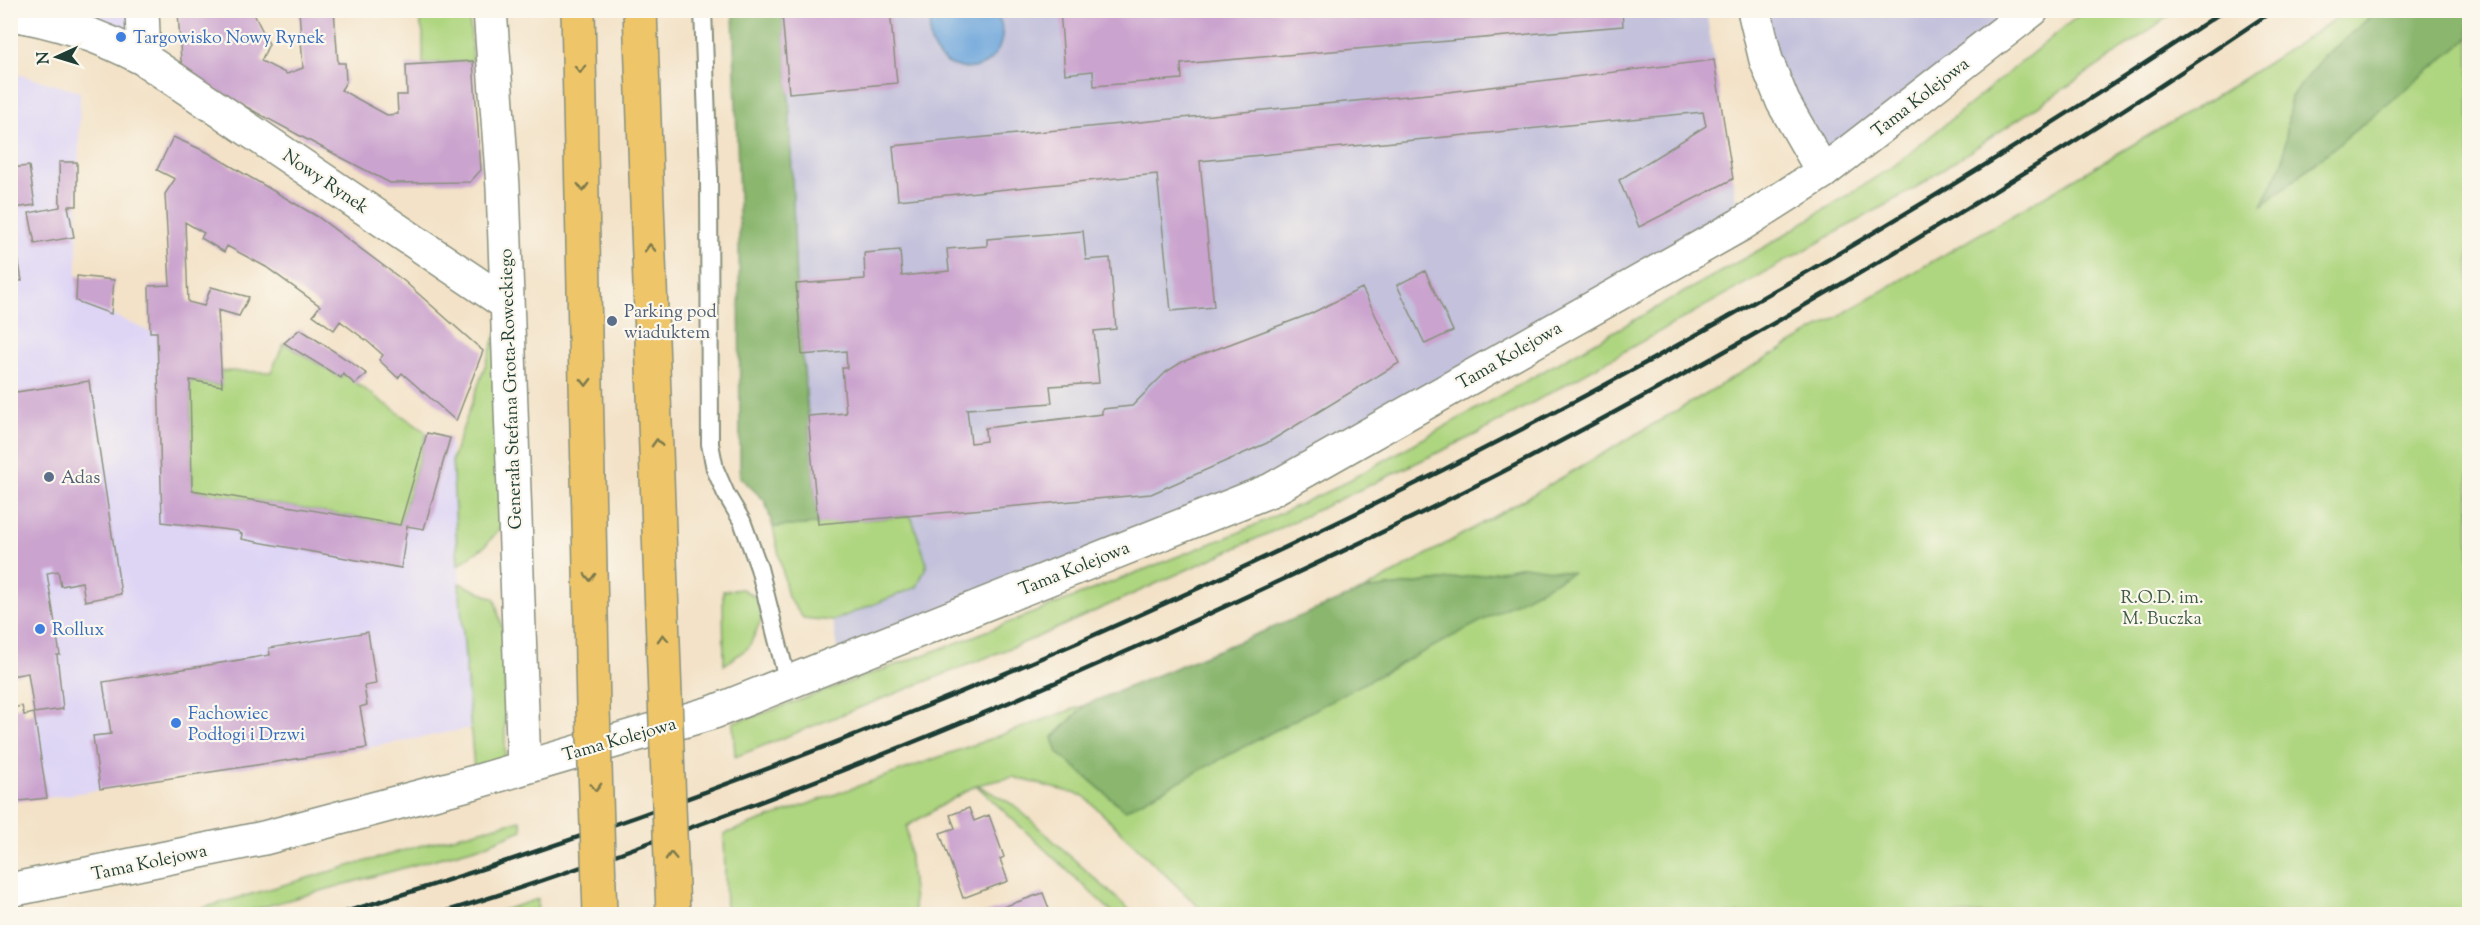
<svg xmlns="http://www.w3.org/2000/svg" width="2480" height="925" viewBox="0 0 2480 925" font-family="'Sorts Mill Goudy',serif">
	<rect width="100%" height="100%" fill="#fbf7ec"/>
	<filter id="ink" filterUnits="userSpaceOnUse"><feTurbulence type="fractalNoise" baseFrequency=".0167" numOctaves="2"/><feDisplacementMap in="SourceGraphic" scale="12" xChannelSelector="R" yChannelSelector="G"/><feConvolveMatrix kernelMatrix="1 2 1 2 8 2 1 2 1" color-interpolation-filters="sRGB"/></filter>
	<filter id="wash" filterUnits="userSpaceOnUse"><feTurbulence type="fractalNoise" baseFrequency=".008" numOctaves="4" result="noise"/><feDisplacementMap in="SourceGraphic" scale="24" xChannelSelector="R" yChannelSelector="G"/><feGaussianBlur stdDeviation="1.35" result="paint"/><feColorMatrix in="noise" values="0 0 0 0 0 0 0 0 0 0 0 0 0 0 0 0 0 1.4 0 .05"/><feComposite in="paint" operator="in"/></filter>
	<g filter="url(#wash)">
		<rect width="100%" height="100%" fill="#f3e2c7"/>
		<!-- built -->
		<path fill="#ded5f5" d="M 11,10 L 142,11 L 144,59 Z
			M 10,72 L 80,92 L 76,301 L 111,314 L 150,332 L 188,335 L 193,490 L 400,525 L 427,433 L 450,438 L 471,728 L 367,748 L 47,798 L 11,561 L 11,280 L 22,281 L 11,213 Z"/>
		<!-- industrial -->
		<path fill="#c3c1db" d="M 782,11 L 1706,11 L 1740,225 L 1271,490 L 839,662 L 818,524 L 796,284 L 789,93 Z
			M 1754,11 L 2032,11 L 1823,172 Z"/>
		<!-- green -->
		<path fill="#aed57f" stroke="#66895a" stroke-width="1.5" d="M 417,11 L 469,11 L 473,61 L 423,64 L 423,33 Z
			M 2084,11 L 2176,11 L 2107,60 L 1912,190 L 1477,434 L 1271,532 L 1033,639 L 735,757 L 733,722 L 756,716 L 959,642 L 1240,532 L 1337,487 L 1768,245 L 1894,166 Z
			M 2348,11 L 2377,11 L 2323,58 L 2291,97 L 2283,162 L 2263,204 L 2469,38 L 2469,914 L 1206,914 L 1084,796 L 1013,777 L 977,785 L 1014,805 L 1134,914 L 1114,914 L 976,785 L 907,826 L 915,914 L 726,914 L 724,834 L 1085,705 L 1053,737 L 1058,752 L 1125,810 L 1524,566 L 1481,575 L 1364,590 L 1532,495 L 2223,92 Z
			M 507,304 L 502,526 L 485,546 L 458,565 L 452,459 Z
			M 284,343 L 341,378 L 343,374 L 427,433 L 400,525 L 192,490 L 190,380 L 221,386 L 221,371 L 271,372 Z
			M 911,516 L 927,564 L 917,587 L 832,621 L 803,618 L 788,597 L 773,527 Z
			M 459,583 L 495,599 L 505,641 L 505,773 L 475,782 Z
			M 742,589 L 757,598 L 762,618 L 749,647 L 724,665 L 723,591 Z
			M 521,820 L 522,830 L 486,845 L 238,914 L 182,914 L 426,844 Z
			M 538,899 L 537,914 L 491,914 Z"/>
		<!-- forest -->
		<path fill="#8ab66e" stroke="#547a51" stroke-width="1.5" d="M 733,11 L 782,11 L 789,93 L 796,284 L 818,524 L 773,527 L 765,501 L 740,477 L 739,200 Z
			M 2377,11 L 2469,11 L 2469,38 L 2262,206 L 2283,161 L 2291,97 L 2323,58 Z
			M 1524,566 L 1572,573 L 1125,810 L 1058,753 L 1053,738 L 1085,705 L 1364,590 L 1481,575 Z"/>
		<!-- water -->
		<path fill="#6da5db" stroke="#467188" stroke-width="1.5" d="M 935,11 L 995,11 C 1001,19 1004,31 1001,42 C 986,92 909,65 935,11 Z"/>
		<g id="blocks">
			<!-- building -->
			<path fill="#caa3ce" d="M 178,10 L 252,10 L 269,44 L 261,61 L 287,74 L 303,68 L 299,10 L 334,10 L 338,63 L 345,63 L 346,82 L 341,90 L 387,115 L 398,114 L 397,95 L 407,95 L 406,65 L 473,61 L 481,170 L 470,182 L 390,183 L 304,138 L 191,77 L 181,61 Z
				M 824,10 L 890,10 L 897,83 L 789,93 L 782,14 Z
				M 1060,10 L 1622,10 L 1623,26 L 1181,64 L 1182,79 L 1094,86 L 1093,71 L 1065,74 Z
				M 1714,60 L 1733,179 L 1639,227 L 1619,180 L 1706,126 L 1703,112 L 1200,161 L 1214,307 L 1171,311 L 1157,174 L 898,200 L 893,146 L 1448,92 Z
				M 173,137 L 207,152 L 318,217 L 404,281 L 483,351 L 456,421 L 402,373 L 398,378 L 379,360 L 383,355 L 367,341 L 340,321 L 334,330 L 313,315 L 320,306 L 266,267 L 227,246 L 224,252 L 201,238 L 204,233 L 185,222 L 188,302 L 204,306 L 211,287 L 249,297 L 239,316 L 218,310 L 222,386 L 190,380 L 192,490 L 400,525 L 427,433 L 450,438 L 424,529 L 407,526 L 401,568 L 241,539 L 242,534 L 237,531 L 162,522 L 157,332 L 150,332 L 149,286 L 170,285 L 165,194 L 175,179 L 157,170 Z
				M 59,162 L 77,162 L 77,206 L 68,206 L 74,237 L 35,244 L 29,213 L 60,207 Z
				M 29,166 L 35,205 L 15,208 L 10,168 Z
				M 10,220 L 12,220 L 22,281 L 10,280 Z
				M 1083,231 L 1086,260 L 1110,258 L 1116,329 L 1094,331 L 1099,383 L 1050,386 L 1052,403 L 967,409 L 971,443 L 986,441 L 985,428 L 1102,414 L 1102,409 L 1132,406 L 1166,372 L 1182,362 L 1310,314 L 1362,288 L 1399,363 L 1267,443 L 1151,494 L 818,524 L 808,416 L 846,413 L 842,368 L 847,368 L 846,351 L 802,355 L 796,284 L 865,279 L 864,253 L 900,250 L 902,276 L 949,271 L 947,249 L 987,246 L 987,239 Z
				M 1425,271 L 1453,331 L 1425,344 L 1397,285 Z
				M 77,276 L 114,280 L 111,314 L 76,301 Z
				M 300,329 L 352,363 L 367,374 L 355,384 L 343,374 L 341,378 L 284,343 Z
				M 89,381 L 121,594 L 85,601 L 82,582 L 61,586 L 58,571 L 47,573 L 60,655 L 57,655 L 63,709 L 34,713 L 28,673 L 10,676 L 10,393 Z
				M 368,632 L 376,684 L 364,686 L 367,705 L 360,707 L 367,748 L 100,789 L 93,736 L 111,734 L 103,682 L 270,655 L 269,648 Z
				M 22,706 L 24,715 L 34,713 L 47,798 L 10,802 L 11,708 Z
				M 969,808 L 974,821 L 989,815 L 1004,857 L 1000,859 L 1008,881 L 963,898 L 940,833 L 955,828 L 950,815 Z
				M 1043,893 L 1051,914 L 983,914 Z"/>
		</g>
	</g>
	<g filter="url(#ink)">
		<use href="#blocks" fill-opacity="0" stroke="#89907e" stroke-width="1.5"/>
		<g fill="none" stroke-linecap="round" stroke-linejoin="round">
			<!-- service casing -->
			<g stroke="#89907e" stroke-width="20">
				<path id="service" d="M 703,10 L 709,174 L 710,444 L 715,469 L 726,494 L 742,521 L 759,568 L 788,683"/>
			</g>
			<!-- minor casing -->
			<g stroke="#89907e" stroke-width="36">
				<path id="minor" d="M 142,10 L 144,59
					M 490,10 L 503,187 L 524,767
					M 1754,10 L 1766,60 L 1783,102 L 1823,172
					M 10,14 C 58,21 102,37 144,59 L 507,304
					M 10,890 L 264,838 L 475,782 L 714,712 L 1271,490 L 1740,225 L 1823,172 L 2032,10"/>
			</g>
			<!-- primary casing -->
			<g stroke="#89907e" stroke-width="36">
				<path id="primary" d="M 578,10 L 593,708
					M 640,10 L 665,696"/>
			</g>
			<!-- service -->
			<use href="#service" stroke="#fff" stroke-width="16"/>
			<!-- minor -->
			<use href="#minor" stroke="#fff" stroke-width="33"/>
			<!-- primary -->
			<use href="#primary" stroke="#eec569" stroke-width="33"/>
			<!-- rail -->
			<path stroke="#1f3d34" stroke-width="4.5" d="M 339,914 C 1009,713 1645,400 2225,10
				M 437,914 C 519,890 600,861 681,831 C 840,774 996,710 1150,641 C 1278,582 1406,523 1531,457 C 1787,322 2034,173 2274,10"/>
			<!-- primary-bridge casing -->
			<g stroke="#89907e" stroke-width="36" stroke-linecap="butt">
				<path id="primary-bridge" d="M 665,696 L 673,914
					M 593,708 L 600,914"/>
			</g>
			<!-- primary-bridge -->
			<use href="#primary-bridge" stroke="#eec569" stroke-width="33"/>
		</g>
		<!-- one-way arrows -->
		<defs><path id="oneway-chevron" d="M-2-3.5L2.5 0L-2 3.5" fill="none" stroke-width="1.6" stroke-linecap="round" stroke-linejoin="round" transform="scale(1.5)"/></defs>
		<g stroke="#7c7a4c">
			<use href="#oneway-chevron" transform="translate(580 69) rotate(88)"/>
			<use href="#oneway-chevron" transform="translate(583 187) rotate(89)"/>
			<use href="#oneway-chevron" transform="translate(650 248) rotate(-92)"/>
			<use href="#oneway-chevron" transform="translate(586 382) rotate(89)"/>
			<use href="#oneway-chevron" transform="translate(657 443) rotate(-92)"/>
			<use href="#oneway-chevron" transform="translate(590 577) rotate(89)"/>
			<use href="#oneway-chevron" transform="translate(663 638) rotate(-92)"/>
			<use href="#oneway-chevron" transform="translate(596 787) rotate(88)"/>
			<use href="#oneway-chevron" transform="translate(671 856) rotate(-92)"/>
		</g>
	</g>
	<!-- markers -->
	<g fill="#3f7fe0" stroke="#fbf7ec" stroke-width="2">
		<circle cx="121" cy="37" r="6"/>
		<circle cx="40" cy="629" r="6"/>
		<circle cx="176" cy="723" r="6"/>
	</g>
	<g fill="#5c6f8a" stroke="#fbf7ec" stroke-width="2">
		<circle cx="612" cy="321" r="6"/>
		<circle cx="49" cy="477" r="6"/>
	</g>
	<g text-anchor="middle" stroke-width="4.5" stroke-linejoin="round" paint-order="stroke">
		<!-- shop labels -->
		<g font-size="18" fill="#366cbe" stroke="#fbf7ec" text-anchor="start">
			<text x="133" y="43">Targowisko Nowy Rynek</text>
			<text x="52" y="635">Rollux</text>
			<text x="188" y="719">Fachowiec<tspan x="188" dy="21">Podłogi i Drzwi</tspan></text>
		</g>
		<!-- street labels -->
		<g font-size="18" fill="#1f3d34" stroke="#fbf7ec">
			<text transform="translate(1920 97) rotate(-38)" y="6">Tama Kolejowa</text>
			<text transform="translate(326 181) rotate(34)" y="6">Nowy Rynek</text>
			<text transform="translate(1509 355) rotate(-30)" y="6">Tama Kolejowa</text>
			<text transform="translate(510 389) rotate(-92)" y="6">Generała Stefana Grota-Roweckiego</text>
			<text transform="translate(1074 568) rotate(-22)" y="6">Tama Kolejowa</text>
			<text transform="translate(619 739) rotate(-16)" y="6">Tama Kolejowa</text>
			<text transform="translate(149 862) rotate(-12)" y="6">Tama Kolejowa</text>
		</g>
		<!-- service labels -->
		<g font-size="18" fill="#4e5e75" stroke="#fbf7ec" text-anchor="start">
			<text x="624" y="317">Parking pod<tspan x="624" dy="21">wiaduktem</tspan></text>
			<text x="61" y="483">Adas</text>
		</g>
		<!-- park labels -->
		<g font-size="18" fill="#3c5b43" stroke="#fbf7ec">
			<text x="2162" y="603">R.O.D. im.<tspan x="2162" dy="21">M. Buczka</tspan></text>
		</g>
	</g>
	<!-- margin -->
	<rect width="2480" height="925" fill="none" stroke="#fbf7ec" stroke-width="36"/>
	<!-- north arrow -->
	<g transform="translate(57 57) rotate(266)" stroke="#fbf7ec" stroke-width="4.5" paint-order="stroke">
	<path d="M0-4.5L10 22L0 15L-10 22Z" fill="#1f3d34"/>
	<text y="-9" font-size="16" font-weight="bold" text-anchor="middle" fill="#1f3d34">N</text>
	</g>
</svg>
